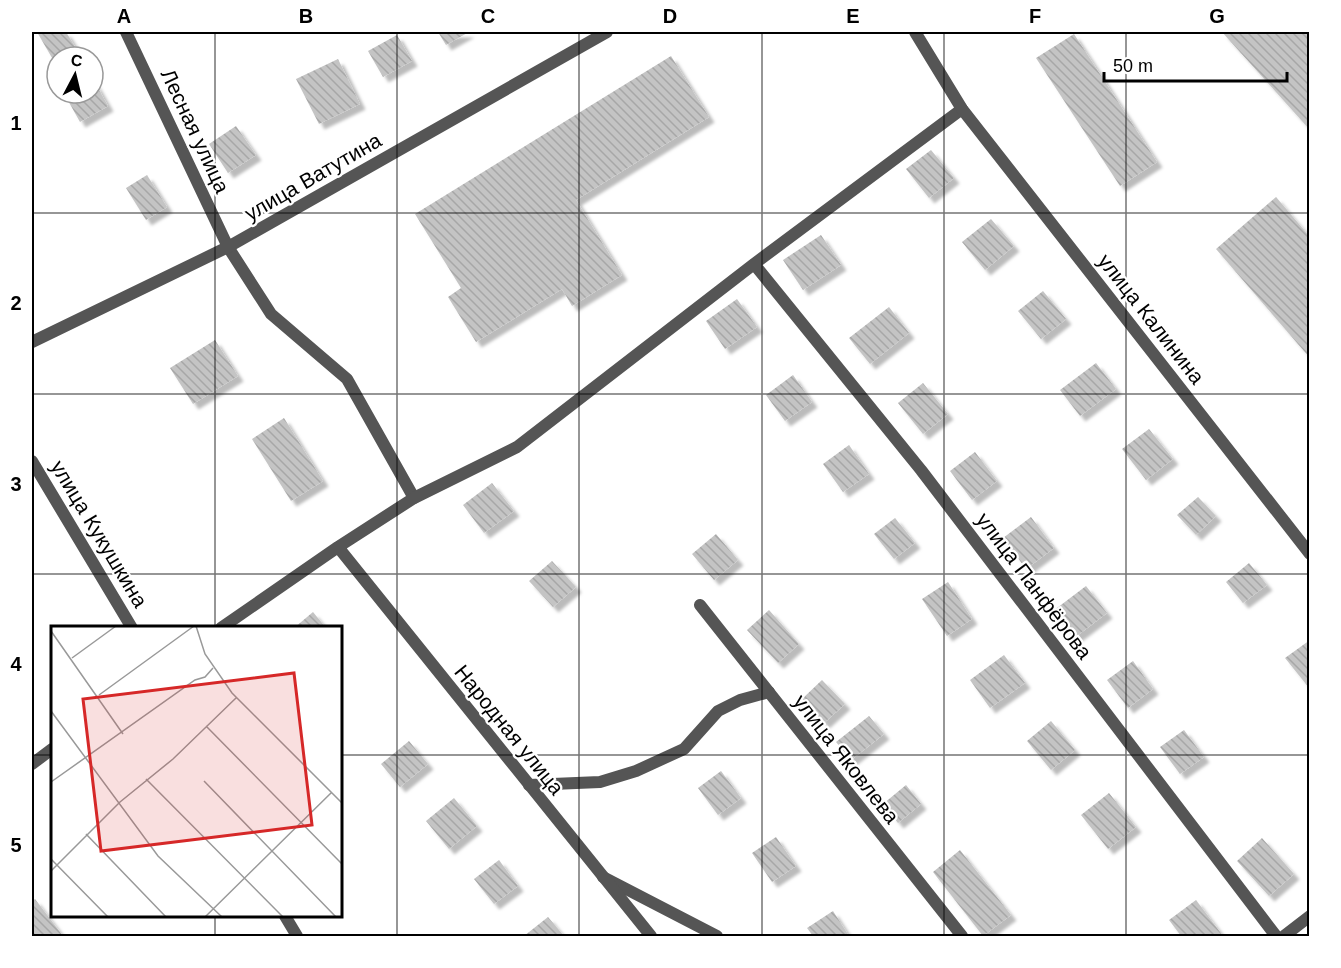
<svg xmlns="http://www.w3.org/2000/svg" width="1341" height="968" viewBox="0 0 1341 968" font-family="Arial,sans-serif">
	<defs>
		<pattern id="building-back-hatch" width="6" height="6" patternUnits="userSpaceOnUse" patternTransform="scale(1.5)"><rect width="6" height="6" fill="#c4c4c4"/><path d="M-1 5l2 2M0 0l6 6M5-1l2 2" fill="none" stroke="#a7a7a7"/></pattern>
		<filter id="shadow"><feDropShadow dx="5.5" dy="5.5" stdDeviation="1.5" flood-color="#0004"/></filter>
	</defs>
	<rect width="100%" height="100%" fill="#fff"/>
	<!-- building -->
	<path fill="url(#building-back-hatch)" filter="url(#shadow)" d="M 37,32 L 66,32 L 77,50 L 65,57 L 57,57 L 57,61 L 55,63 Z
		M 438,32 L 469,32 L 446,45 Z
		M 1222,32 L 1310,32 L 1310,130 Z
		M 1074,34 L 1157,162 L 1120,186 L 1036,58 Z
		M 397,35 L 412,61 L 383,77 L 368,51 Z
		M 671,56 L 709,117 L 576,200 L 622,275 L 572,306 L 562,289 L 476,342 L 448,297 L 461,288 L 415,214 Z
		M 338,59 L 360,104 L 319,124 L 296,79 Z
		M 94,81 L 108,106 L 80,122 L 66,97 L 73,93 L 93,93 Z
		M 236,126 L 256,155 L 228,173 L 209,144 Z
		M 931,150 L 954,178 L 929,198 L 906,169 Z
		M 147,175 L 167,207 L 146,220 L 126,188 Z
		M 1276,197 L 1310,237 L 1310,358 L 1216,249 Z
		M 991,219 L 1014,246 L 985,270 L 962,242 Z
		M 821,235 L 841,265 L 803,290 L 783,260 Z
		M 1043,291 L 1066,319 L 1041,339 L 1018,311 Z
		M 737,299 L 757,327 L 725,349 L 706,321 Z
		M 889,307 L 909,333 L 870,364 L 849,338 Z
		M 215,340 L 238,376 L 193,404 L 170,368 Z
		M 1096,363 L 1116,389 L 1080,416 L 1060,390 Z
		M 793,375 L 812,402 L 785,421 L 766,395 Z
		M 923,383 L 948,414 L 923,434 L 898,403 Z
		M 284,418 L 323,481 L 291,501 L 252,439 Z
		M 1149,429 L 1173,459 L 1146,480 L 1122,449 Z
		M 849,445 L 869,474 L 843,492 L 823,464 Z
		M 975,452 L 997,481 L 972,500 L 950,471 Z
		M 492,483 L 514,511 L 484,533 L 463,505 Z
		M 1198,497 L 1216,516 L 1196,535 L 1177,515 Z
		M 1031,517 L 1054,548 L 1026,569 L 1003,538 Z
		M 895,518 L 915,543 L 894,559 L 874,534 Z
		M 716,534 L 738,560 L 714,580 L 692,554 Z
		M 552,561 L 576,587 L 553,607 L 529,581 Z
		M 1249,563 L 1267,585 L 1243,603 L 1226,582 Z
		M 948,582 L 972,619 L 947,636 L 922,599 Z
		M 1086,586 L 1107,613 L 1074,638 L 1053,611 Z
		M 769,610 L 799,644 L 778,663 L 747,630 Z
		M 313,612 L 326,628 L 294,628 Z
		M 1310,640 L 1310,689 L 1285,658 Z
		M 1004,655 L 1025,683 L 990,708 L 970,680 Z
		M 1133,661 L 1153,689 L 1128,708 L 1107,680 Z
		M 822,680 L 845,704 L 824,723 L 802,699 Z
		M 869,716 L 884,734 L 851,760 L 836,742 Z
		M 1051,721 L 1075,750 L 1051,770 L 1027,741 Z
		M 1184,730 L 1204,757 L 1180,774 L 1160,747 Z
		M 409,741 L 428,764 L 400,787 L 381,764 Z
		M 721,771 L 741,798 L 718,815 L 698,788 Z
		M 906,785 L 921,804 L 898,823 L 883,804 Z
		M 1109,793 L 1136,827 L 1108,849 L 1081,815 Z
		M 454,798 L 477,826 L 449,849 L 426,821 Z
		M 776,837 L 796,866 L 772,882 L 752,853 Z
		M 1262,838 L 1294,874 L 1269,896 L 1237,861 Z
		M 960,850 L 1011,915 L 983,936 L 933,872 Z
		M 499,860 L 518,886 L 494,904 L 474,879 Z
		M 35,899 L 63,936 L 32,936 L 32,902 Z
		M 1196,900 L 1223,936 L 1181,936 L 1169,920 Z
		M 833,911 L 849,936 L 813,936 L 807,928 Z
		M 548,917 L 564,936 L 524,936 Z"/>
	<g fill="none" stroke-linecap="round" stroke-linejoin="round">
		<!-- service -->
		<path stroke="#555" stroke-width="12" d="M 228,247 L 271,314 L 347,379 L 414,498
			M 529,785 L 600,782 L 636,771 L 684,749 L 718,711 L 740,700 L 769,692
			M 603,877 L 717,936"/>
		<!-- minor -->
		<path stroke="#555" stroke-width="12" d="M 126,32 L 228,247
			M 754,264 L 921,470 L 1276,936
			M 32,342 L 228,247 L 607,32
			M 32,461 L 132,628
			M 338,547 L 651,936
			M 700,605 L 962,936
			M 221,628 L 338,547 L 414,498 L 517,447 L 754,264 L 962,109
			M 32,764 L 52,749
			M 285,916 L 297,936
			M 1284,936 L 1310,916"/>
		<!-- tertiary -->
		<path stroke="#555" stroke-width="12" d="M 915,32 L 962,109 L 1310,554"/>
	</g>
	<!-- grid -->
	<path fill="none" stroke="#000" stroke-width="1.5" stroke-opacity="0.55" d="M 215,32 L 215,628M 397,32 L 397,936M 579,32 L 579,936M 762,32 L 762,936M 944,32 L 944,936M 1126,32 L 1126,936M 32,213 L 1310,213M 32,394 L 1310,394M 32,574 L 1310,574M 32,755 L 52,755M 340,755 L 1310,755M 215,916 L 215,936"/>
	<g text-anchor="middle" stroke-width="4.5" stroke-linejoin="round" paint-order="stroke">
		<!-- street labels -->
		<g font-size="21" fill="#000" stroke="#fff">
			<text transform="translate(195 131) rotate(65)" y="7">Лесная улица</text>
			<text transform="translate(313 177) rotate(-30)" y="7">улица Ватутина</text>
			<text transform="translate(1151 319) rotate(52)" y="7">улица Калинина</text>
			<text transform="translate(99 534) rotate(59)" y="7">улица Кукушкина</text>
			<text transform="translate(1034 586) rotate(53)" y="7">улица Панфёрова</text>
			<text transform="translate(509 730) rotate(51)" y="7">Народная улица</text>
			<text transform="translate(846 759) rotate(52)" y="7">улица Яковлева</text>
		</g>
	</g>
	<!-- overview -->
	<g transform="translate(51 626)">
		<rect width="291" height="291" fill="#fff"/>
		<path fill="none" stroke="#999" stroke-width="1.5" d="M 145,0 L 154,28 L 181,67 L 291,177M 0,5 L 72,108M 21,32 L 65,0M 48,69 L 143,0M 0,85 L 107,230 L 171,291M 155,100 L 291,238M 95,153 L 232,291M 153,155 L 285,291M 0,156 L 144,54 L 154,51 L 162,42M 35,208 L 115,291M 0,233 L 57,291M 0,245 L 69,176 L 122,133 L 185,72M 154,291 L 280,167"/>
		<path fill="#d62828" fill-opacity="0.15" stroke="#d62828" stroke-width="3" d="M 243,47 L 261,199 L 50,225 L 32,73 Z"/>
		<rect width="291" height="291" fill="none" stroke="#000" stroke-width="3"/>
	</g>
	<!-- border -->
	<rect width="1341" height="968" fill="none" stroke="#ffffff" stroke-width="66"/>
	<!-- north arrow -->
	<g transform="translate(75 75) rotate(7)"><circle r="28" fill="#ffffff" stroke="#999999" stroke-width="1.5"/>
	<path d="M0-4.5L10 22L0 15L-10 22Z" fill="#000000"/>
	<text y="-9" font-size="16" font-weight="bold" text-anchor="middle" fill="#000000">С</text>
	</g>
	<!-- scale -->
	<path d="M1104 72v9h183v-9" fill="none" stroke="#000000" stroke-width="3"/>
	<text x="1113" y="72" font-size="18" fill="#000000" stroke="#ffffff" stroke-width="4.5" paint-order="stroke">50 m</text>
	<rect x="33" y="33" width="1275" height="902" fill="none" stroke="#000" stroke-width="2"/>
	<g font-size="20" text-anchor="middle" font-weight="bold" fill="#000">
		<text x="124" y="23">A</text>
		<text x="306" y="23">B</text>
		<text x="488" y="23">C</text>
		<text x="670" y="23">D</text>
		<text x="853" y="23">E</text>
		<text x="1035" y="23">F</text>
		<text x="1217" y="23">G</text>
		<text x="16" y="130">1</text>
		<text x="16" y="310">2</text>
		<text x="16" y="491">3</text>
		<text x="16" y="671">4</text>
		<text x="16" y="852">5</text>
	</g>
</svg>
